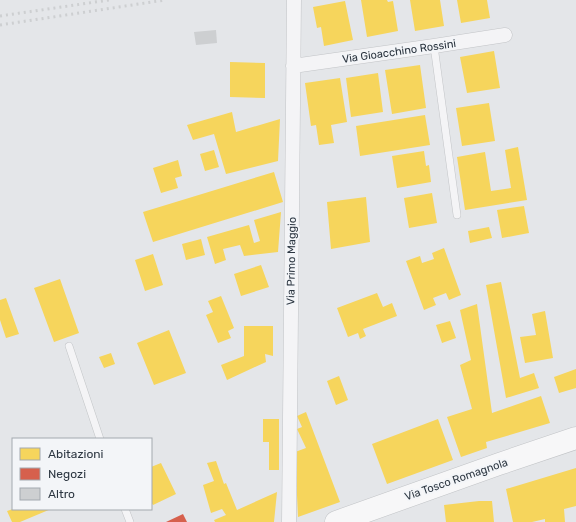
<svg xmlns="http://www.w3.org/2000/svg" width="576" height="522" viewBox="0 0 576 522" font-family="Rubik,sans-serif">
	<rect width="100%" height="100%" fill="#e4e6e9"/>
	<!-- homes -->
	<path fill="#f6d55c" d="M 361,0 L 387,0 L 388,2 L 393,1 L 398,31 L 367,37 Z
		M 410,0 L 440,0 L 444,26 L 415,31 Z
		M 457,0 L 487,0 L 490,18 L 461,23 Z
		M 345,1 L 353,40 L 324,46 L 321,27 L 317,28 L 313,7 Z
		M 494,51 L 500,88 L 467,93 L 460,57 Z
		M 230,62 L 265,63 L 265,98 L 230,97 Z
		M 420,65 L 426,108 L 392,114 L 385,70 Z
		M 378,73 L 383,112 L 351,117 L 346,78 Z
		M 340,78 L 347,122 L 331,125 L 334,143 L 319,145 L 316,125 L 311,126 L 305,83 Z
		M 489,103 L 495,141 L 462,146 L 456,108 Z
		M 232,112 L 236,132 L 280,119 L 278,161 L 226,174 L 214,134 L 193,140 L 187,125 Z
		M 425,115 L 430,145 L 360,156 L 356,126 Z
		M 518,147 L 527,200 L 465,210 L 457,157 L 485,152 L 491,191 L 511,188 L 505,150 Z
		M 214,150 L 219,167 L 205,171 L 200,154 Z
		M 424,151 L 426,166 L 429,165 L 431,182 L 397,188 L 392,156 Z
		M 178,160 L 182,176 L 175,178 L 178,188 L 161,193 L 153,168 Z
		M 274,172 L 283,202 L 153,242 L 143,212 Z
		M 432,193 L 437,223 L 409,228 L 404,198 Z
		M 366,197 L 370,242 L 331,249 L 327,202 Z
		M 524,206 L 529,233 L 502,238 L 497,210 Z
		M 281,212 L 278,252 L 244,256 L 240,245 L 223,249 L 226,260 L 215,264 L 207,237 L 249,225 L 254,243 L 260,241 L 254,220 Z
		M 489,227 L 492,238 L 470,243 L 468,231 Z
		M 201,239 L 205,255 L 186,260 L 182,244 Z
		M 444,248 L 461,295 L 449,300 L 446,293 L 433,298 L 436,305 L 424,310 L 406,261 L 420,256 L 422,263 L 434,259 L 432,253 Z
		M 153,254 L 163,285 L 145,291 L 135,260 Z
		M 261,265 L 269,287 L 241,296 L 234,274 Z
		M 60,279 L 79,333 L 54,342 L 34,288 Z
		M 501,282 L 520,378 L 534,373 L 539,388 L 506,398 L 486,285 Z
		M 377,293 L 383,307 L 392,303 L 397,316 L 363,329 L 366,336 L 360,339 L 358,333 L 348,337 L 337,308 Z
		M 221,296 L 234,328 L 228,331 L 231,338 L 218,343 L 206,315 L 213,312 L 208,301 Z
		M 6,298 L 19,334 L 6,338 L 0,320 L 0,300 Z
		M 477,304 L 492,413 L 541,396 L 550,423 L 486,442 L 487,448 L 461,457 L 447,417 L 472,409 L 460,365 L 471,360 L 460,310 Z
		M 545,311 L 553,358 L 525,363 L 520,337 L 536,335 L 532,314 Z
		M 450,321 L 456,338 L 442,343 L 436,325 Z
		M 244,326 L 273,326 L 273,356 L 265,354 L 266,362 L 227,380 L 221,365 L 244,356 Z
		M 169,330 L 186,373 L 154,385 L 137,343 Z
		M 111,353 L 115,364 L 104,368 L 99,357 Z
		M 576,369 L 576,388 L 559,393 L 554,377 Z
		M 339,376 L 348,400 L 336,405 L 327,381 Z
		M 306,412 L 340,502 L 298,517 L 295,452 L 306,448 L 297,429 L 302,427 L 297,416 Z
		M 263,419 L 279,419 L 279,470 L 269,470 L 269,442 L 263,442 Z
		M 438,419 L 453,460 L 387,484 L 372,444 Z
		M 216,461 L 224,484 L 226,483 L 237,510 L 277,492 L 274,522 L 215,522 L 214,520 L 226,515 L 222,509 L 211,513 L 203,485 L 214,481 L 207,463 Z
		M 161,463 L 176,494 L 153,505 L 151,502 L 151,467 Z
		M 576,468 L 576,506 L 564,509 L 565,522 L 545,522 L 545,519 L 532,522 L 513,522 L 506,489 Z
		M 479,501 L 492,501 L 494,522 L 446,522 L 444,505 Z
		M 13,509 L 51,509 L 20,522 L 12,522 L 7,511 Z"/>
	<!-- shops -->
	<path fill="#d6604d" d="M 183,514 L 187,522 L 166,522 Z"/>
	<!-- building -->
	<path fill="#cdcfd1" d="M 216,30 L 217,43 L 196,45 L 194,32 Z"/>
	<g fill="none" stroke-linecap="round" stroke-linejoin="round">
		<!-- lane casing -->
		<g stroke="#c2c4c7" stroke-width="8">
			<path id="lane" d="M 434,46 L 457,215
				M 69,346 L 100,439
				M 125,509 L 130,522"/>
		</g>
		<!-- street casing -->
		<g stroke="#c2c4c7" stroke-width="15">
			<path id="street" d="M 293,66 L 434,46 L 505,35
				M 289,522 L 294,0"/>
		</g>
		<!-- primary casing -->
		<g stroke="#c1c3c6" stroke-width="23">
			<path id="primary" d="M 336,522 L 499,464 L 576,438"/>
		</g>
		<!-- lane -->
		<use href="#lane" stroke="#f4f4f6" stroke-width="7"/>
		<!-- street -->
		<use href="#street" stroke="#f4f4f6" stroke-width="14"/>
		<!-- primary -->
		<use href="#primary" stroke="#f7f7f8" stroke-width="22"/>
		<!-- rail -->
		<path stroke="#cdcfd1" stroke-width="3" stroke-dasharray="2 4" stroke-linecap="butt" d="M 0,16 L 109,0
			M 0,25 L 165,0"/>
	</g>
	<g text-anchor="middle" stroke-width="4" stroke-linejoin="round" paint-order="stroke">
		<!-- street labels -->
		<g font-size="11" fill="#2c3641" stroke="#f3f5f8">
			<text transform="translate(399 51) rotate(-8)" y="4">Via Gioacchino Rossini</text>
			<text transform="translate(291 261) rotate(-89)" y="4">Via Primo Maggio</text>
			<text transform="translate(456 479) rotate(-19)" y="4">Via Tosco Romagnola</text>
		</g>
	</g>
	<!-- legend -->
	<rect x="12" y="438" width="140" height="72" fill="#f3f5f8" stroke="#a3a9af"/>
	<rect x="20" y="448" width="20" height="12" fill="#f6d55c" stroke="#a3a9af"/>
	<text x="48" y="458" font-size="12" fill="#2c3641">Abitazioni</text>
	<rect x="20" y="468" width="20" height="12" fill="#d6604d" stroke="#a3a9af"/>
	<text x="48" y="478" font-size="12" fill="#2c3641">Negozi</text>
	<rect x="20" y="488" width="20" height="12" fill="#cdcfd1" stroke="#a3a9af"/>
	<text x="48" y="498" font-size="12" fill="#2c3641">Altro</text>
</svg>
